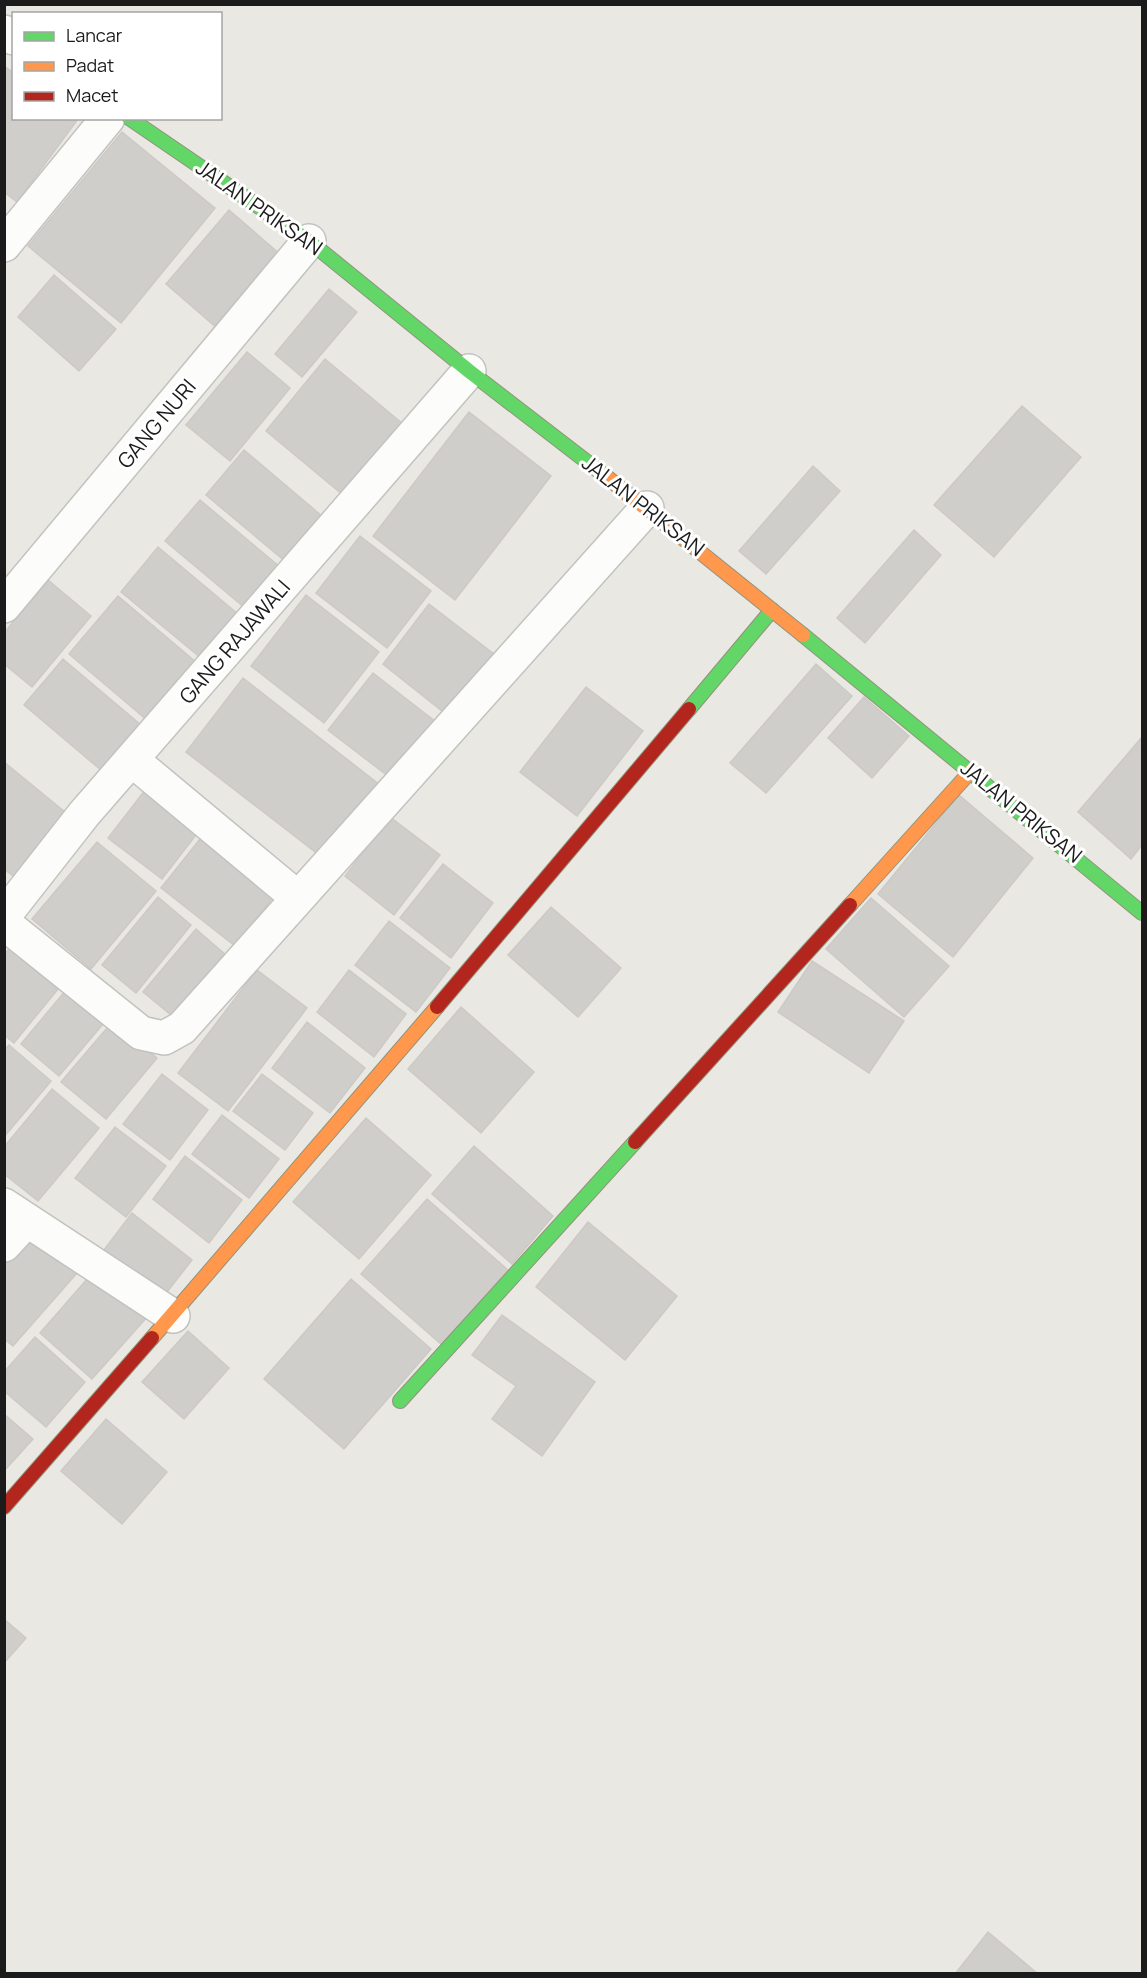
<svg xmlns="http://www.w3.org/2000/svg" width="1147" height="1978" viewBox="0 0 1147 1978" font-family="Manrope,sans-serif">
	<rect width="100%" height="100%" fill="#eae8e3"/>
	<!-- building -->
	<path fill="#d0ceca" stroke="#cdc9c5" stroke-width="1.5" d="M 4,66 L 14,73 L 14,118 L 78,119 L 17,202 L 4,192 Z
		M 122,132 L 215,208 L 121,323 L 28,246 Z
		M 229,210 L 281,255 L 218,329 L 166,284 Z
		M 54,275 L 116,329 L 79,371 L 18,317 Z
		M 329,289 L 357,312 L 302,377 L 275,354 Z
		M 247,352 L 290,388 L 230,461 L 186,425 Z
		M 325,359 L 409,429 L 349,500 L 266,431 Z
		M 1022,406 L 1081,457 L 994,557 L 934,505 Z
		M 469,412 L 551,476 L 455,600 L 373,536 Z
		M 244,450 L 329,522 L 292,567 L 206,495 Z
		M 813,466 L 840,491 L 766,574 L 739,551 Z
		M 200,500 L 286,572 L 251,613 L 165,541 Z
		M 914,530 L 941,555 L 865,643 L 837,618 Z
		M 360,536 L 431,591 L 387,648 L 316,593 Z
		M 158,547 L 244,619 L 207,663 L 121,592 Z
		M 48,580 L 91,616 L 32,687 L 4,664 L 4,633 Z
		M 306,595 L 379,652 L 324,723 L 251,666 Z
		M 118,596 L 203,668 L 154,726 L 69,654 Z
		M 429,604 L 499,658 L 452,719 L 383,664 Z
		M 63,659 L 147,730 L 108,776 L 24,705 Z
		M 816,664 L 852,696 L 766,793 L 730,763 Z
		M 373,673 L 441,726 L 397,783 L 328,730 Z
		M 243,678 L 385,789 L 328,862 L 186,752 Z
		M 586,687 L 643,731 L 577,816 L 520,772 Z
		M 864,697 L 909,736 L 872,778 L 828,738 Z
		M 1142,737 L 1142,845 L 1131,859 L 1078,812 Z
		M 4,762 L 70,816 L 18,880 L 4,869 Z
		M 149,785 L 203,826 L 162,879 L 108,838 Z
		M 959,795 L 1033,858 L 953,957 L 878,894 Z
		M 390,817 L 440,855 L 394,915 L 345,876 Z
		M 204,834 L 278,891 L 235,946 L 161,888 Z
		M 97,842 L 156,891 L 91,969 L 32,919 Z
		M 443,864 L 493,903 L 451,958 L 400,918 Z
		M 158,897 L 191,925 L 136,993 L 102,965 Z
		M 871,898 L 949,966 L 904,1017 L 826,949 Z
		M 551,907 L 621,968 L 578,1017 L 508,955 Z
		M 389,921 L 450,968 L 416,1012 L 355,965 Z
		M 196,929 L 234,962 L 182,1024 L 143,992 Z
		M 9,949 L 58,989 L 14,1043 L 4,1035 L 4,955 Z
		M 812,961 L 904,1021 L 869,1073 L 778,1012 Z
		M 257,970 L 307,1008 L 228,1111 L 178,1073 Z
		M 349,970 L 406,1014 L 374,1057 L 317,1012 Z
		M 71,984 L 109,1017 L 59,1076 L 21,1044 Z
		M 461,1007 L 534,1072 L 481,1133 L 408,1069 Z
		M 113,1021 L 157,1058 L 106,1119 L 61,1082 Z
		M 307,1022 L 365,1068 L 330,1113 L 272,1068 Z
		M 9,1045 L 51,1081 L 4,1137 L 4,1050 Z
		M 162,1074 L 208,1110 L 170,1160 L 123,1124 Z
		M 262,1074 L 313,1113 L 285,1150 L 233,1111 Z
		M 52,1089 L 99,1128 L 38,1201 L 4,1174 L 4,1147 Z
		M 222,1115 L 279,1159 L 249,1198 L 192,1154 Z
		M 366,1118 L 431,1175 L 359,1259 L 293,1202 Z
		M 115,1127 L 166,1166 L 126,1217 L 75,1178 Z
		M 474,1146 L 553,1216 L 512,1264 L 432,1194 Z
		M 185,1156 L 242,1200 L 209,1243 L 153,1199 Z
		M 427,1199 L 508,1270 L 442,1345 L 361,1274 Z
		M 132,1213 L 192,1260 L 160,1301 L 100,1255 Z
		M 588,1222 L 677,1296 L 625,1360 L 536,1287 Z
		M 32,1233 L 77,1273 L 13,1346 L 4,1339 L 4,1265 Z
		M 95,1270 L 148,1316 L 92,1379 L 40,1333 Z
		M 351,1279 L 431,1349 L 344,1449 L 264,1379 Z
		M 502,1315 L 595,1382 L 542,1456 L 492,1419 L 516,1386 L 472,1355 Z
		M 188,1331 L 229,1368 L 184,1419 L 142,1382 Z
		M 35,1337 L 85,1382 L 46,1427 L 4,1391 L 4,1372 Z
		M 4,1414 L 33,1439 L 4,1471 Z
		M 106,1419 L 167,1472 L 122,1524 L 61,1471 Z
		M 4,1619 L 26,1638 L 4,1663 Z
		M 988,1932 L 1038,1974 L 955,1974 Z"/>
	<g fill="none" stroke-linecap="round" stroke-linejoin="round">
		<!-- street casing -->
		<g stroke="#c2c2bf" stroke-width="36">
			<path id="street" d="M 4,32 L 14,38
				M 4,245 L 108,118
				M 4,606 L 309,241
				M 132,760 L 298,898
				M 4,916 L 84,814 L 469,371
				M 4,923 L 141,1033 L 164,1038 L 182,1028 L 647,508
				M 4,1205 L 173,1316
				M 4,1245 L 27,1220"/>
		</g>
		<!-- fast casing -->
		<g stroke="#91937c" stroke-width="16">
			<path id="fast" d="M 129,118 L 309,241 L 469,371 L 608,478
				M 803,635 L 1142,913
				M 689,709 L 772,610
				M 400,1401 L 635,1142"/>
		</g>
		<!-- slow casing -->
		<g stroke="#91937c" stroke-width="16">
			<path id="slow" d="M 608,478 L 803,635
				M 850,905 L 971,771
				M 152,1338 L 437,1007"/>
		</g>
		<!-- jam casing -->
		<g stroke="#91937c" stroke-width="16">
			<path id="jam" d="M 437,1007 L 689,709
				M 635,1142 L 850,905
				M 4,1507 L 152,1338"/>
		</g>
		<!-- street -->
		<use href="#street" stroke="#fcfcfb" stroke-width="33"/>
		<!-- fast -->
		<use href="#fast" stroke="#63d668" stroke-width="14"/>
		<!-- slow -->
		<use href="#slow" stroke="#ff974d" stroke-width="14"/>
		<!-- jam -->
		<use href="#jam" stroke="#b3261e" stroke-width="14"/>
	</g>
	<g text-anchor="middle" stroke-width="6" stroke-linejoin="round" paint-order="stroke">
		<!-- street labels -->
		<g font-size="21" fill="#1b1b1b" stroke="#fff">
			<text transform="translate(259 208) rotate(35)" y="7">JALAN PRIKSAN</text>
			<text transform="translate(157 424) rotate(-50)" y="7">GANG NURI</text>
			<text transform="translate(643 506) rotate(38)" y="7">JALAN PRIKSAN</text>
			<text transform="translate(235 642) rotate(-49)" y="7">GANG RAJAWALI</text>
			<text transform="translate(1021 812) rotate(39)" y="7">JALAN PRIKSAN</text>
		</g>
	</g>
	<!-- border -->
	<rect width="1147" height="1978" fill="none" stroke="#1b1b1b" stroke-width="12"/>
	<!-- legend -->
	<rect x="12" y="12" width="210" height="108" fill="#ffffff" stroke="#a4a4a4" stroke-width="1.5"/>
	<rect x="24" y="32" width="30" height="9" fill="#63d668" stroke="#a4a4a4" stroke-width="1.5"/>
	<text x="66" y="42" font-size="18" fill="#1b1b1b">Lancar</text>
	<rect x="24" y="62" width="30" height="9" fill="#ff974d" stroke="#a4a4a4" stroke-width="1.5"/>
	<text x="66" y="72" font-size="18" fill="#1b1b1b">Padat</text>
	<rect x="24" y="92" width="30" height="9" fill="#b3261e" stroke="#a4a4a4" stroke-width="1.5"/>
	<text x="66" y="102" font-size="18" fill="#1b1b1b">Macet</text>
</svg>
